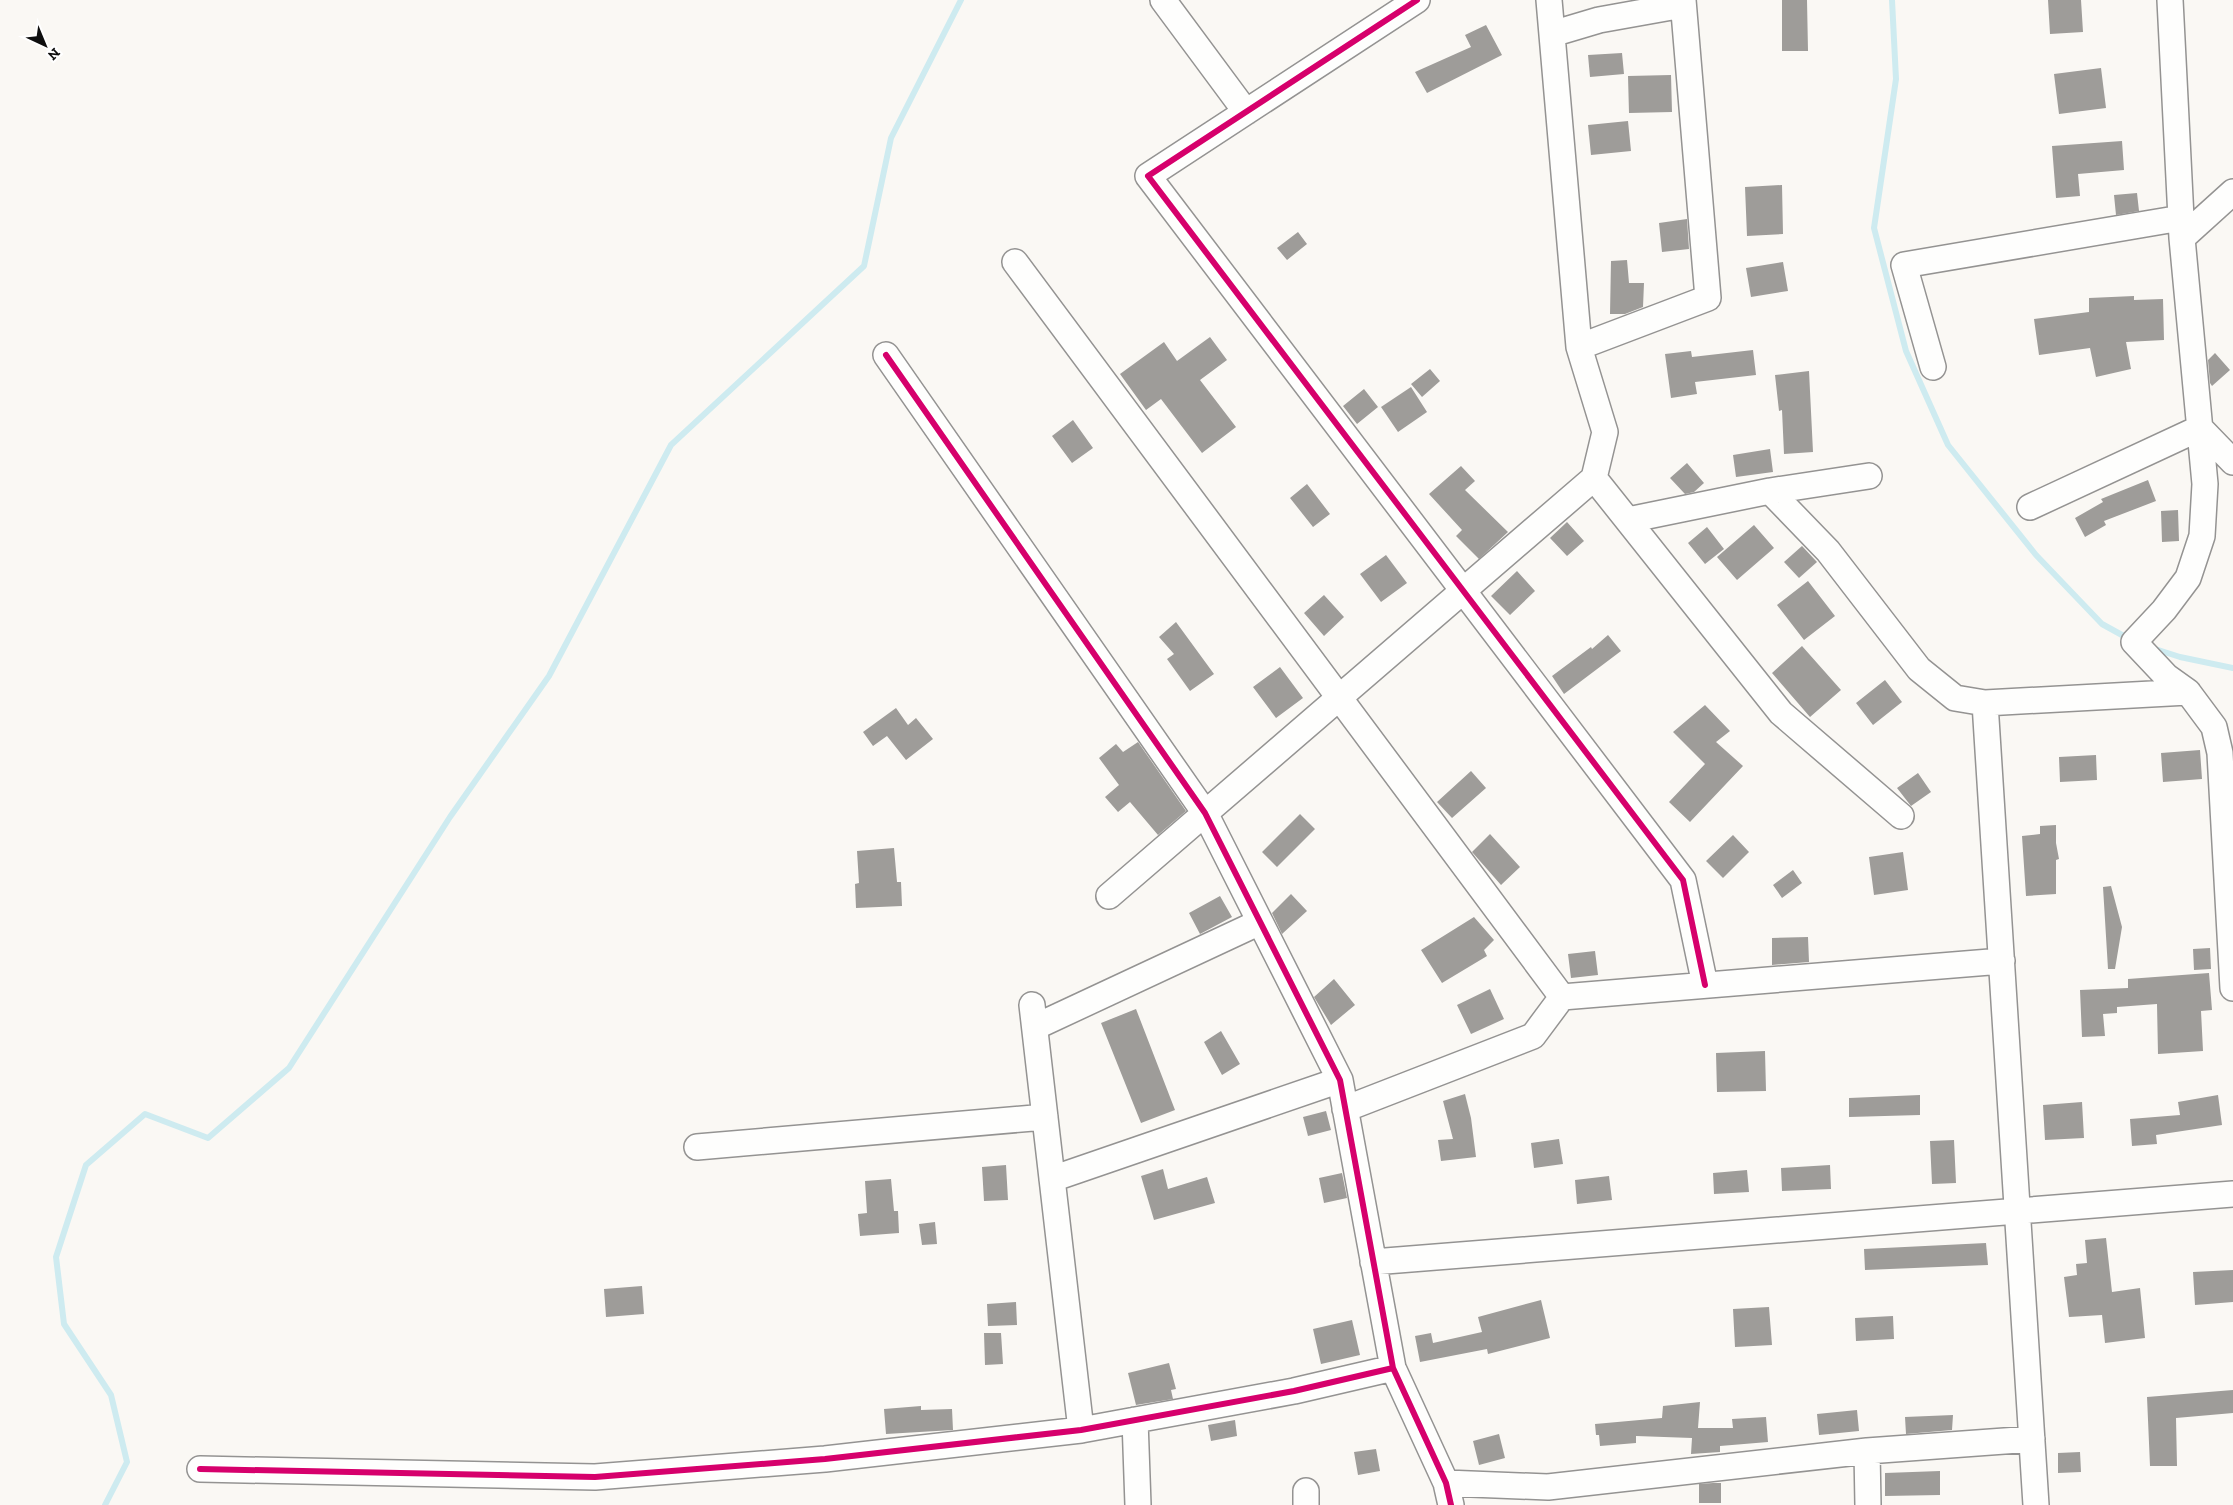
<svg xmlns="http://www.w3.org/2000/svg" width="2233" height="1505" viewBox="0 0 2233 1505" font-family="'Zilla Slab',serif">
	<rect width="100%" height="100%" fill="#faf8f4"/>
	<g fill="none" stroke-linecap="round" stroke-linejoin="round">
		<!-- stream -->
		<path stroke="#ceebf0" stroke-width="6" d="M 1892,0 L 1896,79 L 1874,228 L 1906,351 L 1948,445 L 2036,555 L 2102,624 L 2131,640
			M 2152,648 L 2180,657 L 2233,668
			M 105,1505 L 127,1462 L 111,1395 L 64,1324 L 56,1257 L 86,1165 L 145,1114 L 208,1138 L 289,1068 L 450,817 L 549,676 L 671,445 L 864,266 L 891,138 L 961,0"/>
	</g>
	<!-- building -->
	<path fill="#9e9c99" d="M 1782,0 L 1807,0 L 1808,51 L 1782,51 Z
		M 2048,0 L 2081,0 L 2083,32 L 2050,34 Z
		M 1486,25 L 1502,55 L 1427,93 L 1415,72 L 1471,47 L 1465,35 Z
		M 1622,53 L 1624,74 L 1590,77 L 1588,55 Z
		M 2101,68 L 2106,108 L 2059,114 L 2054,74 Z
		M 1671,75 L 1672,112 L 1629,113 L 1628,76 Z
		M 1628,121 L 1631,151 L 1591,155 L 1588,125 Z
		M 2122,141 L 2124,170 L 2078,174 L 2080,196 L 2056,198 L 2052,146 Z
		M 1782,185 L 1783,234 L 1747,236 L 1745,187 Z
		M 2137,193 L 2139,211 L 2116,215 L 2114,195 Z
		M 1687,219 L 1689,249 L 1662,252 L 1659,223 Z
		M 1298,232 L 1307,244 L 1287,260 L 1277,248 Z
		M 1627,260 L 1629,283 L 1644,283 L 1643,307 L 1625,314 L 1610,314 L 1611,261 Z
		M 1783,262 L 1788,291 L 1751,297 L 1746,268 Z
		M 2134,296 L 2134,300 L 2163,299 L 2164,340 L 2126,342 L 2131,369 L 2096,377 L 2090,348 L 2039,355 L 2034,319 L 2089,312 L 2089,298 Z
		M 1210,337 L 1227,360 L 1200,380 L 1236,427 L 1202,453 L 1161,399 L 1146,410 L 1120,374 L 1164,342 L 1177,361 Z
		M 1753,350 L 1756,375 L 1695,382 L 1697,394 L 1671,398 L 1665,354 L 1691,351 L 1692,357 Z
		M 2215,353 L 2230,370 L 2212,386 L 2210,383 L 2208,360 Z
		M 1430,369 L 1440,381 L 1422,397 L 1411,384 Z
		M 1809,371 L 1813,452 L 1784,454 L 1782,410 L 1779,411 L 1775,375 Z
		M 1411,387 L 1427,412 L 1398,432 L 1381,407 Z
		M 1364,389 L 1378,407 L 1357,424 L 1343,406 Z
		M 1073,420 L 1093,448 L 1072,463 L 1052,436 Z
		M 1770,449 L 1773,472 L 1736,477 L 1733,455 Z
		M 1687,463 L 1704,483 L 1694,492 L 1685,494 L 1670,478 Z
		M 1461,466 L 1475,481 L 1465,490 L 1508,532 L 1479,559 L 1456,536 L 1462,530 L 1429,494 Z
		M 2148,480 L 2156,501 L 2104,521 L 2106,525 L 2085,537 L 2075,518 L 2103,502 L 2101,499 Z
		M 1307,484 L 1330,514 L 1313,527 L 1290,498 Z
		M 2178,510 L 2179,541 L 2162,542 L 2161,511 Z
		M 1567,522 L 1584,541 L 1567,556 L 1550,538 Z
		M 1754,525 L 1774,548 L 1737,580 L 1717,557 Z
		M 1707,527 L 1724,549 L 1705,564 L 1688,543 Z
		M 1802,546 L 1817,562 L 1799,578 L 1784,562 Z
		M 1386,555 L 1407,583 L 1381,602 L 1360,574 Z
		M 1517,571 L 1535,591 L 1510,615 L 1491,596 Z
		M 1808,581 L 1835,616 L 1804,640 L 1777,605 Z
		M 1324,595 L 1344,617 L 1324,636 L 1304,613 Z
		M 1176,622 L 1214,674 L 1190,691 L 1167,659 L 1174,654 L 1159,637 Z
		M 1608,635 L 1621,651 L 1564,694 L 1552,676 L 1591,647 L 1592,649 Z
		M 1802,646 L 1841,690 L 1810,717 L 1772,673 Z
		M 1280,667 L 1303,698 L 1276,718 L 1253,687 Z
		M 1885,680 L 1902,702 L 1873,725 L 1856,703 Z
		M 1705,705 L 1730,731 L 1716,742 L 1743,766 L 1690,822 L 1669,802 L 1705,764 L 1673,732 Z
		M 896,708 L 908,725 L 916,718 L 933,739 L 906,760 L 887,736 L 873,746 L 863,732 Z
		M 1138,742 L 1186,811 L 1158,835 L 1130,802 L 1118,812 L 1105,797 L 1119,785 L 1099,758 L 1116,744 L 1123,752 Z
		M 2200,750 L 2202,779 L 2163,782 L 2161,753 Z
		M 2096,755 L 2097,780 L 2060,782 L 2059,757 Z
		M 1471,771 L 1486,788 L 1452,818 L 1437,802 Z
		M 1918,773 L 1931,792 L 1911,806 L 1897,788 Z
		M 1300,814 L 1315,829 L 1277,867 L 1262,852 Z
		M 2056,825 L 2056,843 L 2059,859 L 2056,860 L 2056,894 L 2026,896 L 2022,836 L 2040,834 L 2040,826 Z
		M 1490,834 L 1520,867 L 1501,885 L 1472,852 Z
		M 1733,835 L 1749,852 L 1723,878 L 1706,861 Z
		M 894,848 L 897,882 L 901,882 L 902,906 L 856,908 L 855,884 L 859,883 L 857,851 Z
		M 1903,852 L 1908,890 L 1874,895 L 1869,857 Z
		M 1793,870 L 1802,883 L 1782,898 L 1773,885 Z
		M 2111,886 L 2122,927 L 2115,969 L 2108,969 L 2103,887 Z
		M 1291,894 L 1307,911 L 1282,934 L 1272,913 Z
		M 1220,896 L 1232,917 L 1200,934 L 1189,913 Z
		M 1474,917 L 1494,940 L 1484,950 L 1487,956 L 1442,983 L 1421,950 Z
		M 1808,937 L 1809,962 L 1772,965 L 1772,938 Z
		M 2210,948 L 2211,969 L 2194,970 L 2193,949 Z
		M 1595,951 L 1598,975 L 1571,978 L 1568,954 Z
		M 2209,973 L 2212,1010 L 2201,1011 L 2203,1051 L 2158,1054 L 2157,1004 L 2117,1007 L 2117,1013 L 2103,1014 L 2105,1036 L 2082,1037 L 2080,990 L 2128,988 L 2128,979 Z
		M 1334,979 L 1355,1005 L 1331,1025 L 1314,997 Z
		M 1490,989 L 1504,1019 L 1471,1034 L 1457,1005 Z
		M 1136,1009 L 1175,1110 L 1141,1123 L 1101,1023 Z
		M 1221,1031 L 1240,1064 L 1222,1075 L 1204,1042 Z
		M 1765,1051 L 1766,1091 L 1717,1092 L 1716,1053 Z
		M 1465,1094 L 1471,1118 L 1476,1157 L 1441,1161 L 1438,1140 L 1453,1139 L 1443,1101 Z
		M 1920,1095 L 1920,1115 L 1849,1117 L 1849,1098 Z
		M 2218,1095 L 2222,1125 L 2156,1135 L 2157,1144 L 2132,1146 L 2130,1119 L 2180,1115 L 2178,1102 Z
		M 2082,1102 L 2084,1138 L 2045,1140 L 2043,1105 Z
		M 1326,1111 L 1331,1130 L 1308,1136 L 1303,1117 Z
		M 1559,1139 L 1563,1164 L 1534,1168 L 1531,1143 Z
		M 1954,1140 L 1956,1183 L 1932,1184 L 1930,1141 Z
		M 1006,1165 L 1008,1200 L 984,1201 L 982,1167 Z
		M 1830,1165 L 1831,1189 L 1782,1191 L 1781,1168 Z
		M 1163,1169 L 1168,1189 L 1207,1177 L 1215,1203 L 1154,1220 L 1141,1176 Z
		M 1747,1170 L 1749,1192 L 1714,1194 L 1713,1173 Z
		M 1342,1173 L 1347,1198 L 1324,1203 L 1319,1178 Z
		M 1609,1176 L 1612,1200 L 1577,1204 L 1575,1180 Z
		M 891,1179 L 894,1211 L 898,1211 L 899,1233 L 860,1236 L 858,1214 L 867,1213 L 865,1181 Z
		M 935,1222 L 937,1244 L 922,1245 L 919,1224 Z
		M 2106,1238 L 2112,1292 L 2140,1288 L 2145,1338 L 2105,1343 L 2102,1315 L 2069,1317 L 2064,1277 L 2077,1275 L 2076,1264 L 2087,1263 L 2085,1240 Z
		M 1986,1243 L 1988,1265 L 1865,1270 L 1864,1249 Z
		M 2233,1270 L 2233,1302 L 2195,1305 L 2193,1272 Z
		M 642,1286 L 644,1314 L 606,1317 L 604,1289 Z
		M 1541,1300 L 1550,1338 L 1488,1354 L 1487,1349 L 1420,1362 L 1415,1336 L 1431,1333 L 1433,1343 L 1482,1332 L 1478,1317 Z
		M 1016,1302 L 1017,1325 L 988,1326 L 987,1304 Z
		M 1769,1307 L 1772,1345 L 1735,1347 L 1733,1309 Z
		M 1893,1316 L 1894,1339 L 1856,1341 L 1855,1318 Z
		M 1352,1320 L 1360,1355 L 1321,1364 L 1313,1329 Z
		M 984,1333 L 1001,1333 L 1003,1364 L 985,1365 Z
		M 1169,1363 L 1176,1389 L 1171,1390 L 1173,1399 L 1136,1405 L 1128,1373 Z
		M 2233,1390 L 2233,1413 L 2176,1418 L 2177,1466 L 2150,1466 L 2147,1397 Z
		M 1700,1402 L 1698,1428 L 1733,1428 L 1732,1419 L 1766,1417 L 1768,1442 L 1720,1446 L 1720,1452 L 1691,1454 L 1692,1438 L 1636,1436 L 1636,1443 L 1600,1446 L 1599,1435 L 1596,1435 L 1595,1424 L 1662,1418 L 1663,1406 Z
		M 921,1406 L 921,1410 L 952,1409 L 953,1430 L 886,1434 L 884,1409 Z
		M 1857,1410 L 1859,1431 L 1819,1435 L 1817,1414 Z
		M 1953,1415 L 1952,1430 L 1906,1434 L 1905,1417 Z
		M 1235,1420 L 1237,1436 L 1211,1441 L 1208,1425 Z
		M 1499,1434 L 1505,1458 L 1479,1465 L 1473,1441 Z
		M 1376,1449 L 1380,1471 L 1358,1475 L 1354,1452 Z
		M 2080,1452 L 2081,1472 L 2058,1473 L 2058,1453 Z
		M 1940,1471 L 1940,1495 L 1885,1496 L 1885,1473 Z
		M 1713,1483 L 1721,1483 L 1721,1503 L 1699,1503 L 1699,1484 Z"/>
	<g fill="none" stroke-linecap="round" stroke-linejoin="round">
		<!-- minor casing -->
		<g stroke="#949392" stroke-width="28">
			<path id="minor" d="M 1163,0 L 1246,112
				M 1417,0 L 1148,176 L 1683,880 L 1705,985
				M 2170,0 L 2182,238 L 2205,484 L 2202,536 L 2188,578 L 2164,610 L 2134,642 L 2167,677 L 2188,692 L 2214,727 L 2220,753 L 2233,988
				M 1552,34 L 1599,20 L 1683,5
				M 2182,238 L 2233,192
				M 1015,262 L 1562,997
				M 1579,347 L 1708,298 L 1683,0
				M 886,355 L 1205,813 L 1340,1080 L 1393,1368 L 1446,1483 L 1451,1505
				M 1933,367 L 1904,265 L 2181,218
				M 1594,478 L 1781,713 L 1901,816
				M 1770,491 L 1828,551 L 1919,669 L 1955,698 L 1985,703 L 2188,692
				M 2030,507 L 2200,428 L 2233,462
				M 1628,520 L 1770,491 L 1869,476
				M 1985,703 L 2036,1505
				M 1109,896 L 1594,478 L 1605,432 L 1579,347 L 1549,0
				M 1032,1005 L 1081,1430
				M 1035,1027 L 1260,922
				M 1345,1109 L 1533,1036 L 1562,997 L 2002,961
				M 697,1147 L 1045,1117
				M 1052,1179 L 1340,1080
				M 1373,1262 L 2233,1194
				M 1135,1420 L 1138,1505
				M 1867,1451 L 1868,1505
				M 200,1469 L 595,1477 L 825,1459 L 1081,1430 L 1294,1391 L 1393,1368
				M 1446,1483 L 1548,1487 L 1867,1451 L 2032,1439
				M 1306,1491 L 1306,1505"/>
		</g>
		<!-- minor -->
		<use href="#minor" stroke="#fefefd" stroke-width="25"/>
		<!-- cycleway casing -->
		<g stroke="#fff" stroke-width="9">
			<path id="cycleway" d="M 1417,0 L 1148,176 L 1683,880 L 1705,985
				M 886,355 L 1205,813 L 1340,1080 L 1393,1368 L 1446,1483 L 1451,1505
				M 200,1469 L 595,1477 L 825,1459 L 1081,1430 L 1294,1391 L 1393,1368"/>
		</g>
		<!-- cycleway -->
		<use href="#cycleway" stroke="#d6006c" stroke-width="6"/>
	</g>
	<!-- north arrow -->
	<g transform="translate(45 45) rotate(136)" stroke="#ffffff" stroke-width="4" paint-order="stroke">
	<path d="M0-4L9 19L0 12L-9 19Z" fill="#0e0e0e"/>
	<text y="-8" font-size="14" font-weight="bold" text-anchor="middle" fill="#0e0e0e">N</text>
	</g>
</svg>
